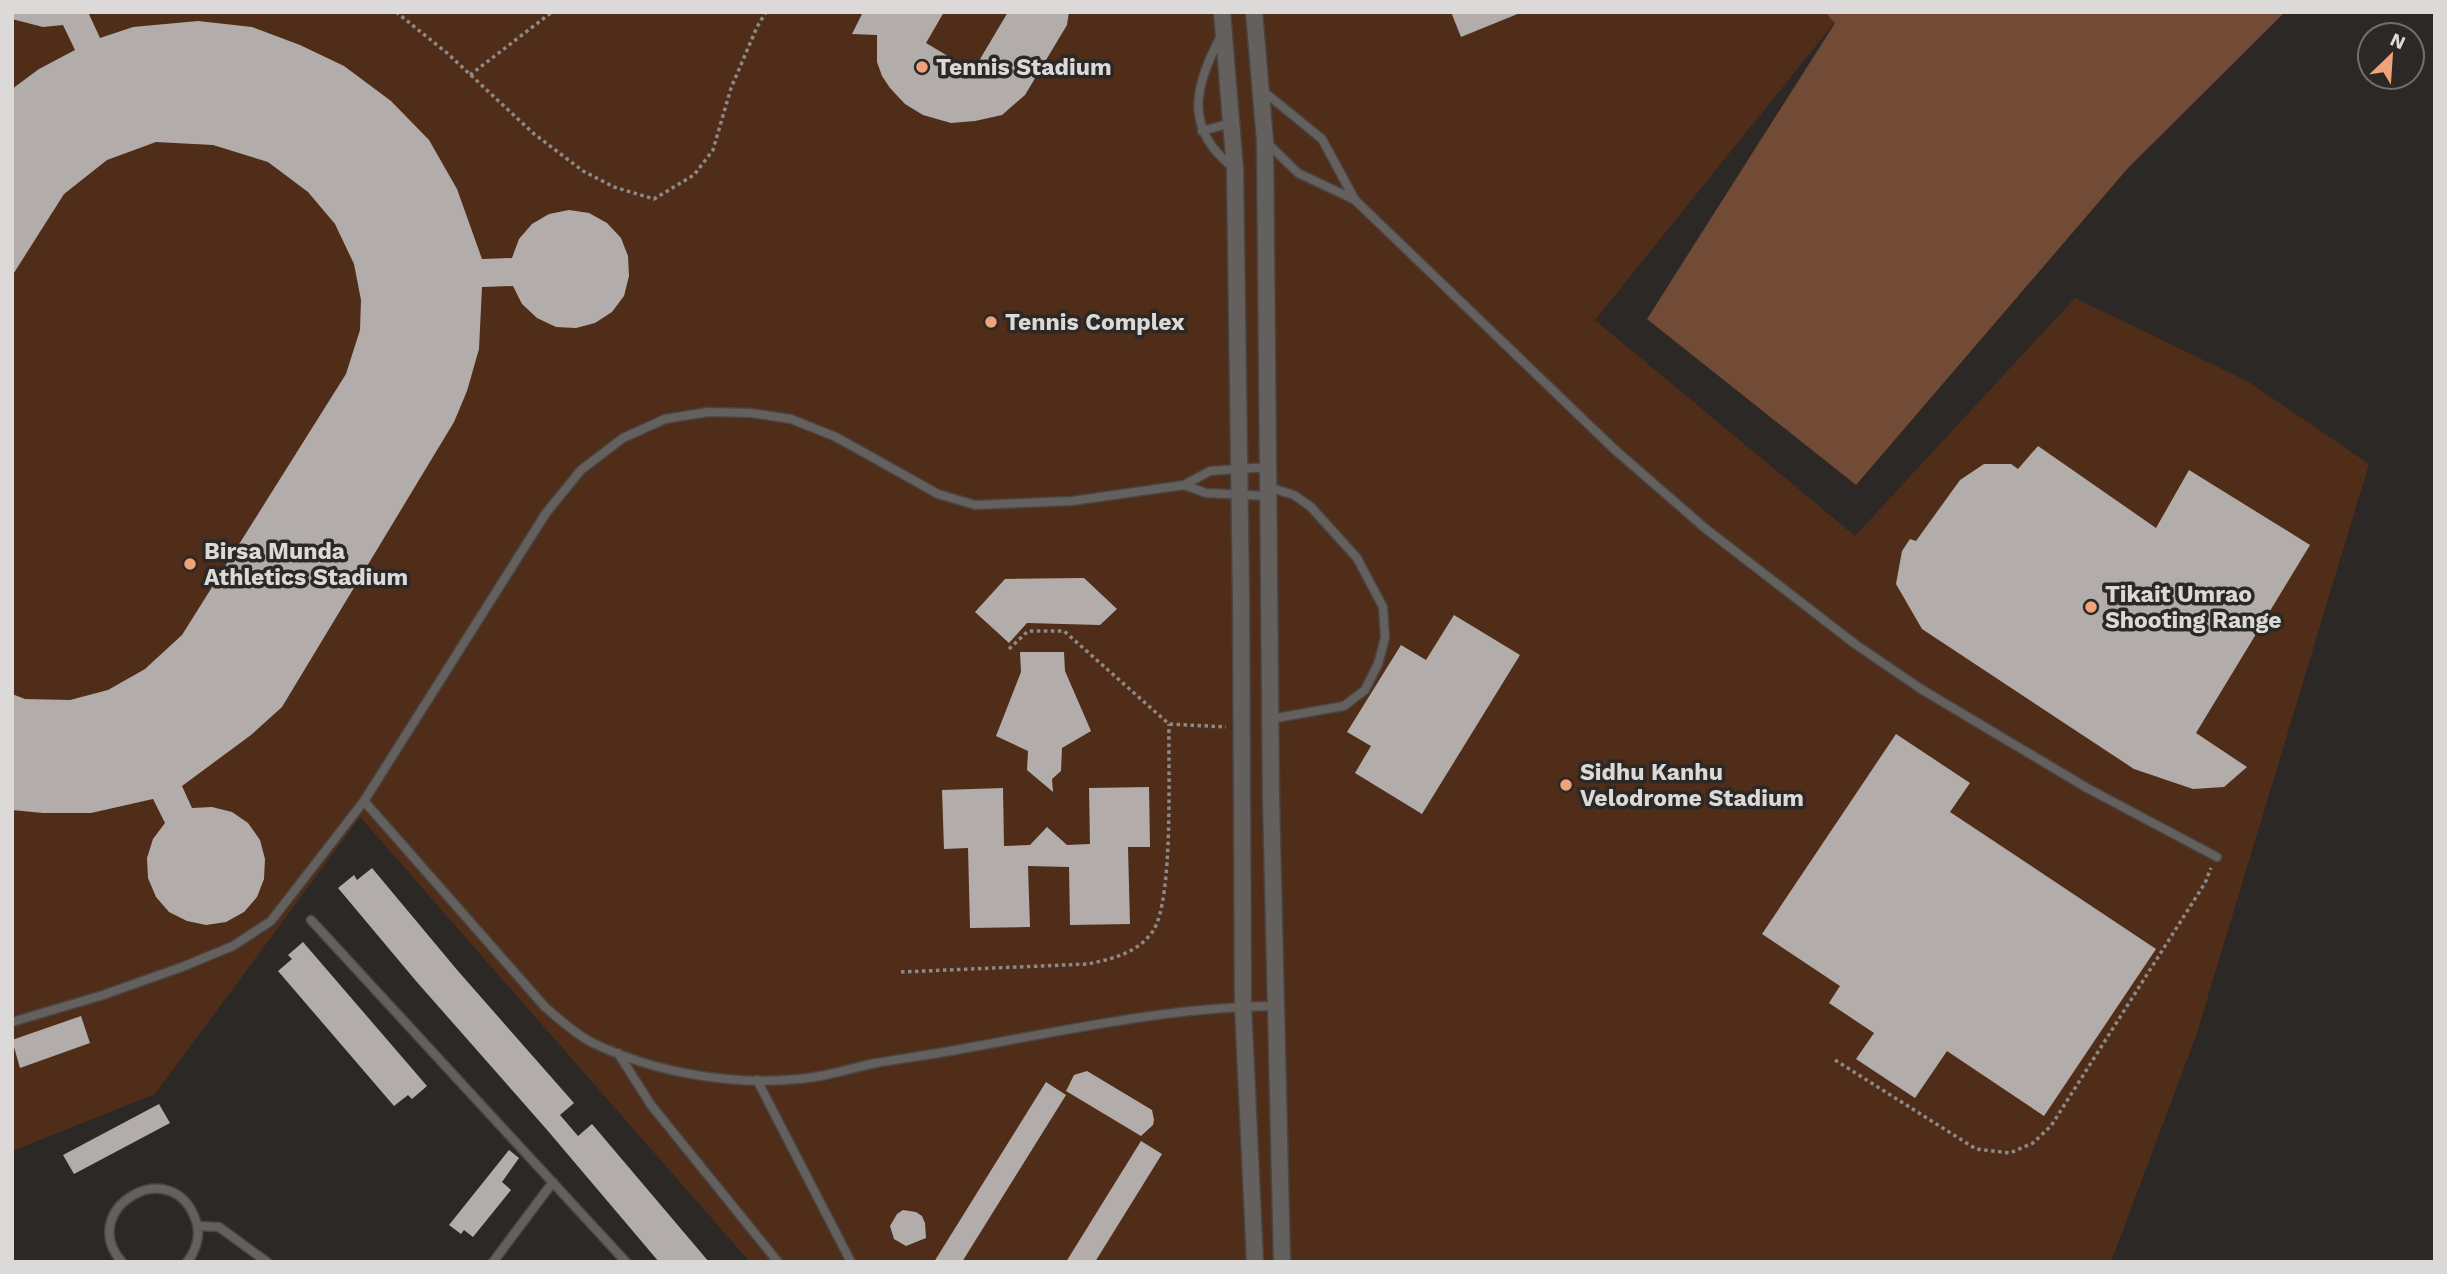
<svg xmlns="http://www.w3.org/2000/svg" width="2447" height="1274" viewBox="0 0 2447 1274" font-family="'Work Sans',sans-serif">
	<rect width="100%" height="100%" fill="#2c2826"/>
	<!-- green -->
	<path fill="#502d19" d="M 12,12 L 1825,12 L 1835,22 L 1595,320 L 1855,536 L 2075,298 L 2247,381 L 2369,464 L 2196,1036 L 2111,1262 L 750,1262 L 360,817 L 155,1094 L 12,1151 Z"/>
	<!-- forest -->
	<path fill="#724b36" d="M 1825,12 L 2285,12 L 2128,168 L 1856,485 L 1647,319 L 1835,23 Z"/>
	<!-- building -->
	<path fill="#b2adab" d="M 12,12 L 88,12 L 100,38 L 133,27 L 198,21 L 252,27 L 300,45 L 344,66 L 391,101 L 429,140 L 457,189 L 482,259 L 512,258 L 519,239 L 532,224 L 549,214 L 569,210 L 589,213 L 607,223 L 621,238 L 628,256 L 629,276 L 624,296 L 612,312 L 595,323 L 576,328 L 556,327 L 537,318 L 522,304 L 513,286 L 482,287 L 479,349 L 467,391 L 454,422 L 282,707 L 251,735 L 182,786 L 192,808 L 212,807 L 232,812 L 248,823 L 260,840 L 265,859 L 264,879 L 257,897 L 244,912 L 226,922 L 206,925 L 187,921 L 169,912 L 156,897 L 148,878 L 147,858 L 153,839 L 165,823 L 153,799 L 91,813 L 43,813 L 12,810 L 12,694 L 25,699 L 70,700 L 108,690 L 145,669 L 182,635 L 346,374 L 360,330 L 361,300 L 354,264 L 335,224 L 308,192 L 268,162 L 213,145 L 156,142 L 107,160 L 64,194 L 12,276 L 12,89 L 39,69 L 75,50 L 63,25 L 43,27 L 12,19 Z
		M 863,12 L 944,12 L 926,43 L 973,71 L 1008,12 L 1069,12 L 1067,25 L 1025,95 L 1002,115 L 975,121 L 951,123 L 923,115 L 905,104 L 890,88 L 882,76 L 877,62 L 877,35 L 852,34 Z
		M 1451,12 L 1520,12 L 1520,13 L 1461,37 Z
		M 2038,446 L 2156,528 L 2189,470 L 2310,545 L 2196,733 L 2247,767 L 2224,787 L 2193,789 L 2134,769 L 1922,629 L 1896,584 L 1902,551 L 1910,539 L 1916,541 L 1960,480 L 1984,464 L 2011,464 L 2018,469 Z
		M 1084,578 L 1117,609 L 1100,625 L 1027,623 L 1009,643 L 975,612 L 1005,579 Z
		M 1454,615 L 1520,655 L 1422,814 L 1355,773 L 1371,746 L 1347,732 L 1401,645 L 1426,660 Z
		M 1020,652 L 1064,652 L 1065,671 L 1091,731 L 1062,748 L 1061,771 L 1052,779 L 1053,792 L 1027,770 L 1028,751 L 996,736 L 1021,672 Z
		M 1896,734 L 1970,783 L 1950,812 L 2156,949 L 2044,1116 L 1947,1051 L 1915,1098 L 1856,1059 L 1874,1033 L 1829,1003 L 1840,986 L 1762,934 Z
		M 1149,787 L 1150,847 L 1128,847 L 1130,924 L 1070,925 L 1069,867 L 1028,866 L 1030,927 L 970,928 L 968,848 L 944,849 L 942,790 L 1003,788 L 1004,846 L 1030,845 L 1047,827 L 1067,845 L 1090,844 L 1089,788 Z
		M 372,868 L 458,971 L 574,1103 L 560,1115 L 578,1136 L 592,1124 L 709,1262 L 659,1262 L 548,1131 L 416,981 L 338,888 L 354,875 L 357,880 Z
		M 303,942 L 427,1086 L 412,1099 L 408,1095 L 394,1106 L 278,971 L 292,959 L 288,955 Z
		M 81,1016 L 90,1043 L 20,1068 L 12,1040 Z
		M 1087,1071 L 1152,1110 L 1154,1120 L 1153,1125 L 1141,1136 L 1066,1091 L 1074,1075 Z
		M 1046,1082 L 1066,1095 L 962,1262 L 934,1262 Z
		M 159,1104 L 170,1123 L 74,1174 L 63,1155 Z
		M 1141,1141 L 1162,1154 L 1095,1262 L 1066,1262 Z
		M 509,1150 L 519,1158 L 502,1182 L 511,1190 L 473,1237 L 464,1230 L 461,1234 L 449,1225 Z
		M 903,1210 L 916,1212 L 922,1216 L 925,1223 L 926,1238 L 906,1246 L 894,1239 L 890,1226 L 897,1214 Z"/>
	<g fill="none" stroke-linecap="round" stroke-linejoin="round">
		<!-- lane casing -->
		<g stroke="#484544" stroke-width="11">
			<path id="lane" d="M 1221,36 C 1193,88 1184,130 1235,169
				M 1263,91 L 1322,139 L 1355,200 L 1614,449 L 1706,529 L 1855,644 L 1921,689 L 2087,788 L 2217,857
				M 1202,131 L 1231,123
				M 1267,143 L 1298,173 L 1355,200
				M 1184,485 L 1206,493 L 1268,496
				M 1268,487 L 1294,495 L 1311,507 L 1357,558 L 1383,607 L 1385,638 L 1378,664 L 1365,690 L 1344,706 L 1270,719
				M 364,801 L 545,1007 C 559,1019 574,1033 591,1042 C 656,1074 742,1088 814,1077 C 835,1074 855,1067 876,1063 C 899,1059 922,1056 944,1052 C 1054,1033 1164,1007 1276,1006
				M 311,920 L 626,1262
				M 12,1022 L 103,995 L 182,967 L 233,946 L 271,921 L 364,801 L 546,513 L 581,470 L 623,438 L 665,419 L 708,412 L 751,413 L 791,419 L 836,437 L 938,494 L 975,505 L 1072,501 L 1184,485 L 1210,471 L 1268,467
				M 618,1053 L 651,1105 L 778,1262
				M 757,1080 L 851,1262
				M 198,1226 L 219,1227 L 267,1262
				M 122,1262 C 75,1209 173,1151 196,1221 C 201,1235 196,1251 187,1262
				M 493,1262 L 553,1182"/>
		</g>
		<!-- street casing -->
		<g stroke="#484544" stroke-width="19">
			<path id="street" d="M 1222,12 L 1235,169 L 1241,598 L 1243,1006 L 1255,1262
				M 1254,12 L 1265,141 L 1271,797 L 1282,1262"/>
		</g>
		<!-- path -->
		<path stroke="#8c8987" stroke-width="3.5" stroke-dasharray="3.5 3.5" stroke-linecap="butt" d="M 396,12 L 447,53 L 533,133 L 583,171 L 614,187 L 654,199 L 694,175 L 713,150 L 731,88 L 757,27 L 766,12
			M 470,75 L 552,12
			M 1009,649 L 1028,631 L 1064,631 L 1169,724 L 1226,727
			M 901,972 L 1088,964 C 1112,959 1138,953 1153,931 C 1174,899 1168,767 1169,724
			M 1835,1060 L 1976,1149 L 2010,1153 L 2033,1143 L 2051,1126 L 2205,883 L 2211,868"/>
		<!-- lane -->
		<use href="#lane" stroke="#64605e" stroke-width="8"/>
		<!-- street -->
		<use href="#street" stroke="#64605e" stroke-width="16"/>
	</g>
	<!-- markers -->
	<g fill="#f0a378" stroke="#2c2826" stroke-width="2.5">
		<circle cx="922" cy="67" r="7"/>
		<circle cx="991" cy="322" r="7"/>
		<circle cx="190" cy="564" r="7"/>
		<circle cx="2091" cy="607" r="7"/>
		<circle cx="1566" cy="785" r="7"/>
	</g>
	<g text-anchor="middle" stroke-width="7" stroke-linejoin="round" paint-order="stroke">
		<!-- poi labels -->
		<g font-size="23" font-weight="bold" fill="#dcdad9" stroke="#2c2826" text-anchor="start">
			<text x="936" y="75">Tennis Stadium</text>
			<text x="1005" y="330">Tennis Complex</text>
			<text x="204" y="559">Birsa Munda<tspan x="204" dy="26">Athletics Stadium</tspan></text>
			<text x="2105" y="602">Tikait Umrao<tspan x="2105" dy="26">Shooting Range</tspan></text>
			<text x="1580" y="780">Sidhu Kanhu<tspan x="1580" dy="26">Velodrome Stadium</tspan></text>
		</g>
	</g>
	<!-- border -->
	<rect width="2447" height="1274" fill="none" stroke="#dcdad9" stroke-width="28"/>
	<!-- north arrow -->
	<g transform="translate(2391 56) rotate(25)"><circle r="33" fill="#2c2826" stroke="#726f6e" stroke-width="2"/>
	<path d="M0-5L12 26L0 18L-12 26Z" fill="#f0a378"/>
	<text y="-10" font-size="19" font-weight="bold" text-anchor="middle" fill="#dcdad9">N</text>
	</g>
</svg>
